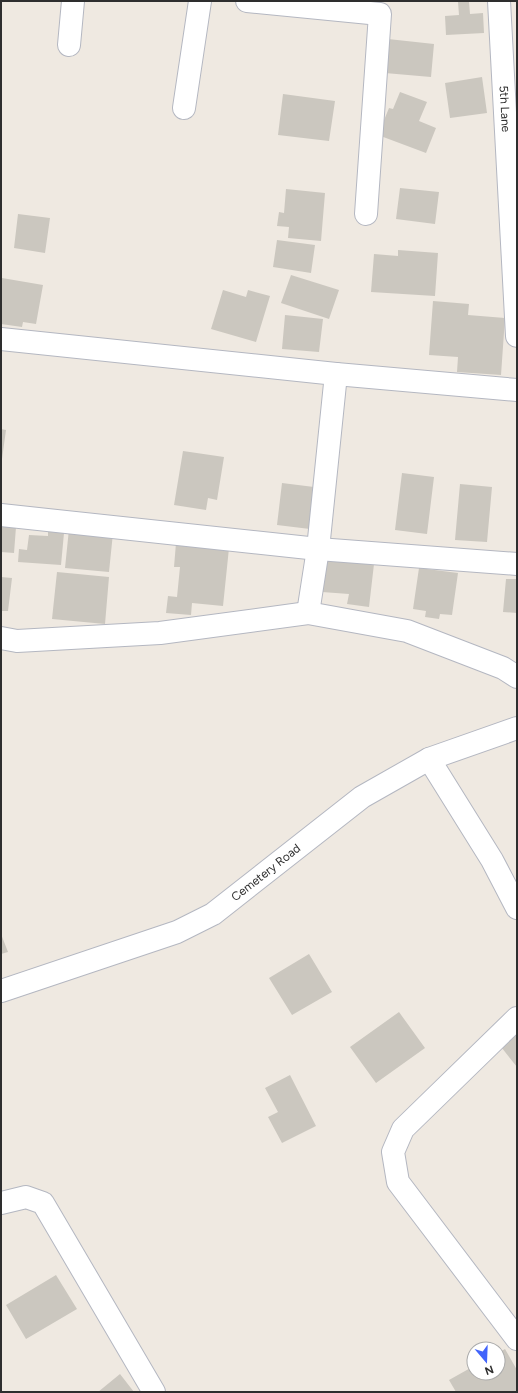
<svg xmlns="http://www.w3.org/2000/svg" width="518" height="1393" viewBox="0 0 518 1393" font-family="Figtree,sans-serif">
	<rect width="100%" height="100%" fill="#efe9e1"/>
	<!-- building -->
	<path fill="#cbc7bf" d="M 458,2 L 469,2 L 470,14 L 483,13 L 484,33 L 446,35 L 445,16 L 459,15 Z
		M 388,39 L 434,44 L 431,77 L 385,73 Z
		M 482,77 L 487,113 L 450,118 L 445,83 Z
		M 400,92 L 427,102 L 419,121 L 436,128 L 426,153 L 378,135 L 389,108 L 393,109 Z
		M 283,94 L 335,101 L 329,141 L 278,135 Z
		M 400,188 L 439,192 L 435,224 L 396,219 Z
		M 286,189 L 325,193 L 321,241 L 288,238 L 289,227 L 277,226 L 279,212 L 284,213 Z
		M 18,214 L 50,218 L 45,253 L 14,248 Z
		M 277,240 L 315,245 L 311,273 L 273,267 Z
		M 398,250 L 438,253 L 435,296 L 371,292 L 374,254 L 398,256 Z
		M 291,275 L 339,290 L 329,319 L 281,303 Z
		M 2,278 L 43,285 L 36,324 L 23,322 L 22,327 L 1,324 Z
		M 223,290 L 246,297 L 248,290 L 270,296 L 256,342 L 211,329 Z
		M 433,301 L 469,304 L 468,315 L 505,318 L 501,375 L 457,372 L 458,357 L 429,355 Z
		M 285,315 L 323,319 L 319,352 L 282,349 Z
		M 1,429 L 6,430 L 2,459 L 1,459 Z
		M 183,451 L 224,457 L 217,500 L 208,498 L 206,510 L 174,505 Z
		M 402,473 L 434,477 L 427,534 L 395,530 Z
		M 282,483 L 314,487 L 310,529 L 277,525 Z
		M 460,484 L 492,487 L 487,542 L 455,540 Z
		M 1,526 L 16,527 L 14,553 L 1,552 Z
		M 69,529 L 113,533 L 109,572 L 65,568 Z
		M 48,531 L 64,533 L 61,565 L 18,562 L 19,549 L 27,550 L 29,535 L 48,536 Z
		M 176,543 L 229,548 L 223,606 L 192,603 L 191,615 L 166,613 L 168,596 L 177,597 L 180,567 L 174,567 Z
		M 325,559 L 374,564 L 369,607 L 347,604 L 349,594 L 322,592 Z
		M 419,568 L 458,573 L 452,615 L 440,614 L 439,619 L 425,617 L 426,611 L 413,609 Z
		M 57,572 L 109,577 L 105,624 L 52,619 Z
		M 1,577 L 12,578 L 8,611 L 1,611 Z
		M 506,579 L 517,579 L 517,613 L 503,612 Z
		M 1,934 L 8,952 L 1,954 Z
		M 309,954 L 332,992 L 292,1015 L 269,978 Z
		M 399,1012 L 425,1048 L 376,1083 L 350,1047 Z
		M 517,1028 L 517,1067 L 498,1043 Z
		M 290,1075 L 316,1126 L 282,1143 L 268,1117 L 278,1112 L 265,1088 Z
		M 56,1275 L 77,1309 L 26,1339 L 6,1305 Z
		M 505,1349 L 517,1370 L 517,1392 L 456,1392 L 449,1380 L 474,1366 L 474,1373 L 498,1373 L 498,1353 Z
		M 120,1374 L 134,1392 L 98,1392 Z"/>
	<g fill="none" stroke-linecap="round" stroke-linejoin="round">
		<!-- minor casing -->
		<g stroke="#b4b7c1" stroke-width="24">
			<g id="minor">
				<path d="M 247,1 L 380,14 L 366,214"/>
				<path id="s1" d="M 499,1 L 517,336"/>
				<path d="M 69,45 L 73,1"/>
				<path d="M 184,108 L 200,1"/>
				<path d="M 1,339 L 336,374 L 517,390"/>
				<path d="M 1,515 L 318,549 L 517,564"/>
				<path d="M 308,613 L 318,549 L 336,374"/>
				<path d="M 1,638 L 17,641 L 160,633 L 308,613 L 407,631 L 503,668 L 517,677"/>
				<path d="M 429,759 L 492,860 L 517,908"/>
				<path id="s2" d="M 1,991 L 177,932 L 213,914 L 362,797 L 429,759 L 517,728"/>
				<path d="M 517,1018 L 403,1129 L 393,1152 L 398,1182 L 517,1339"/>
				<path d="M 1,1203 L 26,1197 L 43,1203 L 154,1392"/>
			</g>
		</g>
		<!-- minor -->
		<use href="#minor" stroke="#fff" stroke-width="22"/>
	</g>
	<g text-anchor="middle" stroke-width="3" stroke-linejoin="round" paint-order="stroke">
		<!-- street labels -->
		<g font-size="12" fill="#2e2e2e" stroke="#fff">
			<text dy="4" stroke="none"><textPath href="#s1" startOffset="108">5th Lane</textPath></text>
			<text dy="4" stroke="none"><textPath href="#s2" startOffset="293">Cemetery Road</textPath></text>
		</g>
	</g>
	<!-- border -->
	<rect width="518" height="1393" fill="none" stroke="#2e2e2e" stroke-width="4"/>
	<!-- north arrow -->
	<g transform="translate(486 1361) rotate(161)"><circle r="19" fill="#ffffff" stroke="#ababab"/>
	<path d="M0-3L7 15L0 10L-7 15Z" fill="#4264fb"/>
	<text y="-6" font-size="11" font-weight="bold" text-anchor="middle" fill="#2e2e2e">N</text>
	</g>
</svg>
